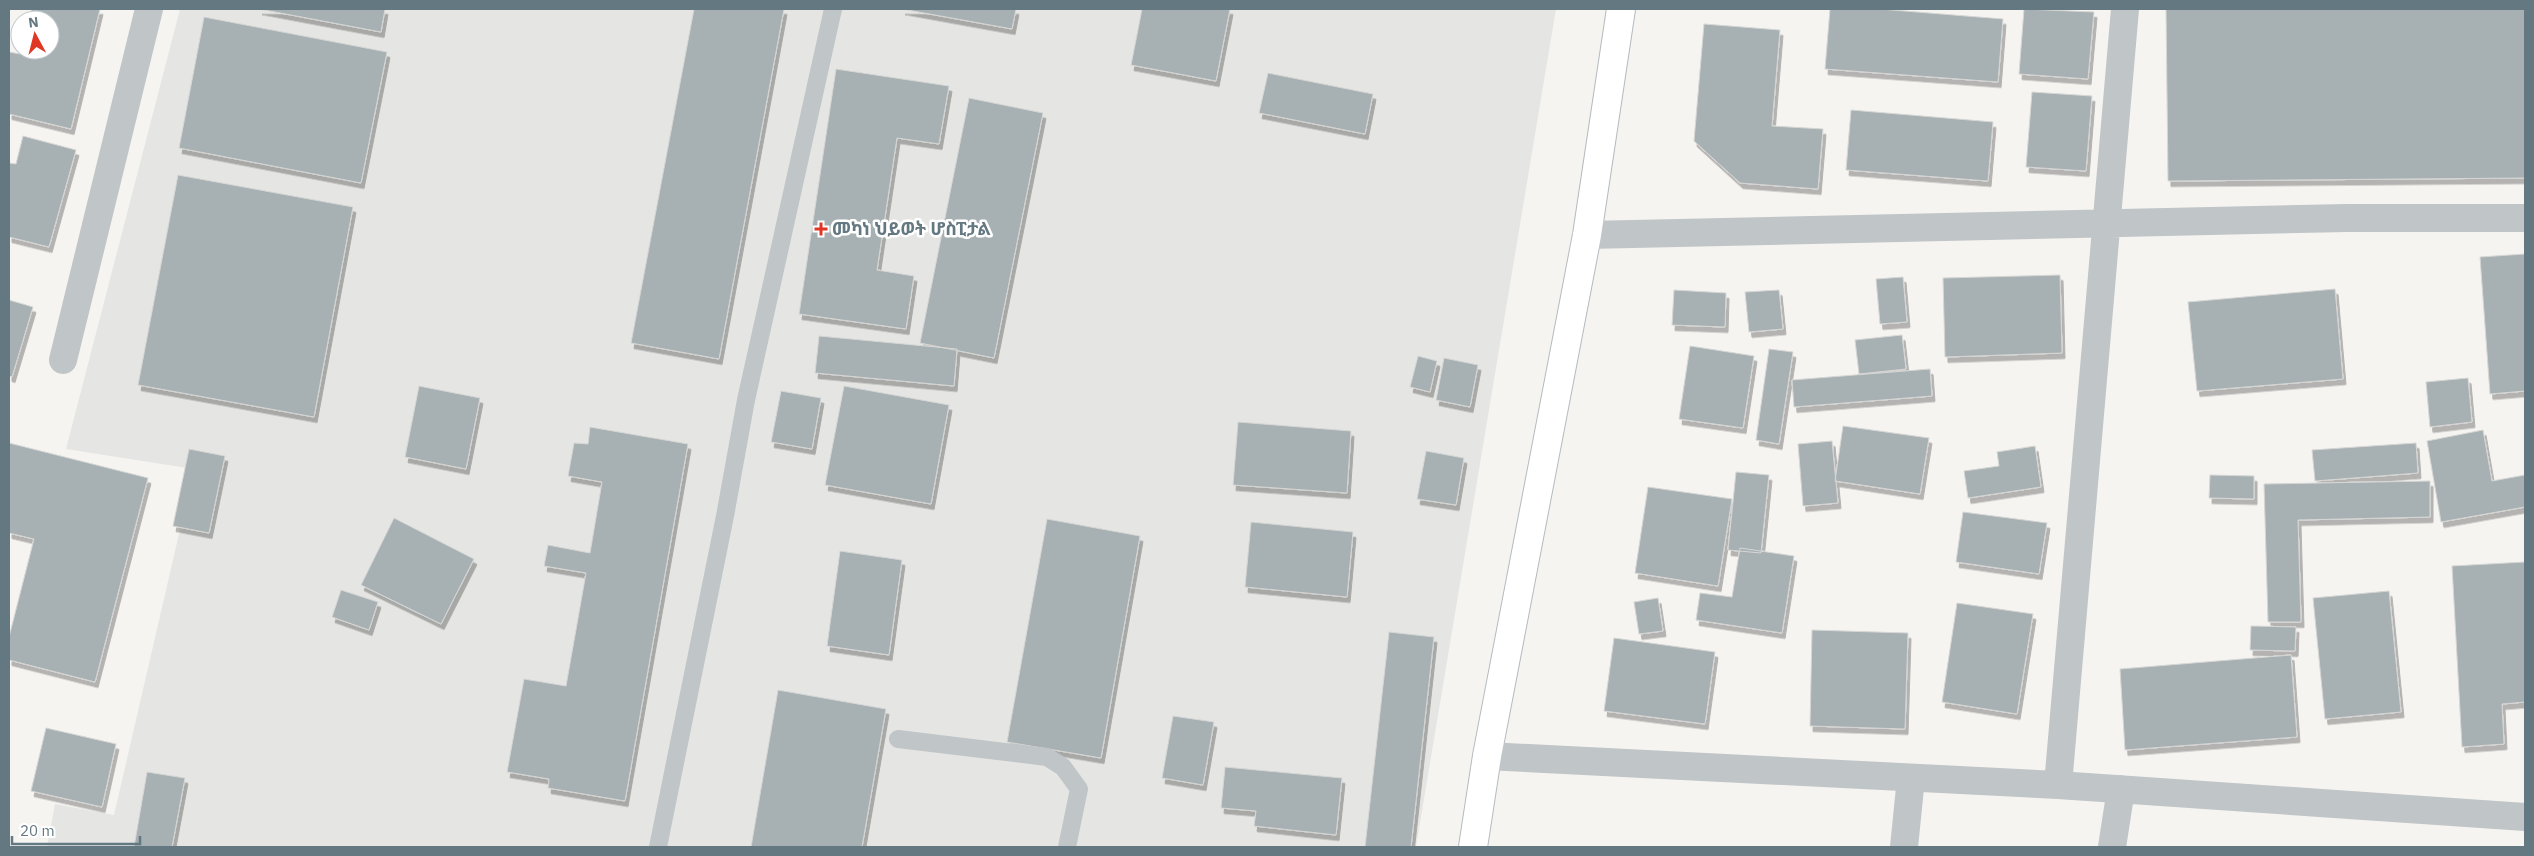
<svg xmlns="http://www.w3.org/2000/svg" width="2534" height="856" viewBox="0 0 2534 856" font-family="'IBM Plex Sans','Noto Sans Ethiopic',sans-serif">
	<defs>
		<filter id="shadow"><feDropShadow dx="3" dy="5.5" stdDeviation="0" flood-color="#0004"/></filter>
	</defs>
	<rect width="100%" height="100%" fill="#f5f4f1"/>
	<!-- built -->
	<path fill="#e5e6e4" d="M 180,9 L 1556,9 L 1416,847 L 47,847 L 55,804 L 114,815 L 194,469 L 66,449 Z"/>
	<!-- building -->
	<path fill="#a7b1b4" stroke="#d6d6d4" filter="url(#shadow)" d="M 32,9 L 100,9 L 71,129 L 9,114 L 9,52 L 20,54 L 21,50 L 50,50 L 50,20 L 29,20 Z
		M 259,9 L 385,9 L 381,32 Z
		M 694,9 L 784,9 L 719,359 L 631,343 Z
		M 902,9 L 1016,9 L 1012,29 Z
		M 1142,9 L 1230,9 L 1216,81 L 1131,65 Z
		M 1830,9 L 1880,9 L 2003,19 L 1998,82 L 1825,69 Z
		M 2024,9 L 2094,12 L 2088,79 L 2019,74 Z
		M 2166,9 L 2525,9 L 2525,178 L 2168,181 Z
		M 204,17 L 387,52 L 361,183 L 179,148 Z
		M 1704,24 L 1780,30 L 1772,126 L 1823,129 L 1818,189 L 1740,183 L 1694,141 Z
		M 836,69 L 949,86 L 939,144 L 897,138 L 877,270 L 914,276 L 906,329 L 799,314 Z
		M 1268,73 L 1373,94 L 1365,134 L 1259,113 Z
		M 2032,92 L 2092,96 L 2086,171 L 2026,167 Z
		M 969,98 L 1043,113 L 994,358 L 920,343 Z
		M 1851,110 L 1993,122 L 1988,181 L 1846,170 Z
		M 23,136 L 76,150 L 49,247 L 9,237 L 9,163 L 16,164 Z
		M 178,175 L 353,207 L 314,417 L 138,385 Z
		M 2525,254 L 2525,391 L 2490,394 L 2480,257 Z
		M 2060,275 L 2062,353 L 1945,357 L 1943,278 Z
		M 1903,277 L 1907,322 L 1880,324 L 1876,279 Z
		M 2335,289 L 2343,379 L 2197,391 L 2188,302 Z
		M 1674,290 L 1726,293 L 1725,327 L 1672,325 Z
		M 1779,290 L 1783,329 L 1749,332 L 1745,292 Z
		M 9,300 L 33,307 L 12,377 L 9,376 Z
		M 1902,335 L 1906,369 L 1859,374 L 1855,340 Z
		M 819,336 L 957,349 L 954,386 L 815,373 Z
		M 1690,346 L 1754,356 L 1743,428 L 1679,419 Z
		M 1769,349 L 1793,352 L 1779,444 L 1756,440 Z
		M 1418,356 L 1437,361 L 1430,392 L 1410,387 Z
		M 1444,358 L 1478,365 L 1470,407 L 1436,400 Z
		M 1930,369 L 1932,396 L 1794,407 L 1792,380 Z
		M 2468,378 L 2472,422 L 2430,427 L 2426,382 Z
		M 419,386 L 480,398 L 466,469 L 405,457 Z
		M 844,386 L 949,405 L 931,504 L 825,485 Z
		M 781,391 L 821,398 L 812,449 L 771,442 Z
		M 1238,422 L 1351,431 L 1347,493 L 1233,485 Z
		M 1843,426 L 1929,438 L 1920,494 L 1835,481 Z
		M 590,427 L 688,444 L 625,801 L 548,788 L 549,779 L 507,772 L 524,679 L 566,686 L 586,573 L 544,566 L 548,545 L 590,553 L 602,482 L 568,476 L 574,443 L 588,444 Z
		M 2483,430 L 2492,481 L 2525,475 L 2525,507 L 2441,522 L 2427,441 Z
		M 1832,441 L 1838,503 L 1803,506 L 1798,444 Z
		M 9,443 L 148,478 L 95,682 L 9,660 L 9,637 L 34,539 L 9,533 Z
		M 2416,443 L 2418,473 L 2315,481 L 2312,450 Z
		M 2035,446 L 2041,487 L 1968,498 L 1964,471 L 1999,466 L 1997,452 Z
		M 189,449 L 225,456 L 209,533 L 173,526 Z
		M 1426,451 L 1464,458 L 1456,505 L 1417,499 Z
		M 1736,472 L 1769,475 L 1761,553 L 1728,550 Z
		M 2210,475 L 2254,476 L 2254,499 L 2209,498 Z
		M 2430,481 L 2430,517 L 2298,520 L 2301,622 L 2268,622 L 2264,484 Z
		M 1648,487 L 1732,499 L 1718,586 L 1635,573 Z
		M 1963,512 L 2047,523 L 2039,574 L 1956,562 Z
		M 394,518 L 474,559 L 441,624 L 361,585 Z
		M 1047,519 L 1140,536 L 1101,758 L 1007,742 Z
		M 1251,522 L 1353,532 L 1347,597 L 1245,587 Z
		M 1740,548 L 1794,556 L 1782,633 L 1696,620 L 1700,593 L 1732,597 Z
		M 840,551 L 902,560 L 889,655 L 827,646 Z
		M 2525,562 L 2525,702 L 2502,704 L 2504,744 L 2462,747 L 2452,566 Z
		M 341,590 L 378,602 L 369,630 L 332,617 Z
		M 2389,591 L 2401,712 L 2325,719 L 2313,598 Z
		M 1658,598 L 1663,631 L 1639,634 L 1634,602 Z
		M 1957,603 L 2033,614 L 2017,714 L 1942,702 Z
		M 2251,626 L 2296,627 L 2295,651 L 2250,650 Z
		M 1812,630 L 1908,633 L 1905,729 L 1810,726 Z
		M 1389,632 L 1434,637 L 1411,847 L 1365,847 Z
		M 1614,638 L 1715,652 L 1705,724 L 1604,711 Z
		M 2291,655 L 2297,737 L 2125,750 L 2120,669 Z
		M 778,690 L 886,709 L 862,847 L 751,847 Z
		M 1173,716 L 1214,722 L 1203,785 L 1162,778 Z
		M 46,728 L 116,744 L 102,807 L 31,791 Z
		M 1225,767 L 1342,778 L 1336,835 L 1254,826 L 1256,811 L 1221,808 Z
		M 147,772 L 185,778 L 172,847 L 134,847 Z"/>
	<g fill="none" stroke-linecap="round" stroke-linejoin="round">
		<!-- secondary casing -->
		<g stroke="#b4babe" stroke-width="30">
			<path id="secondary" d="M 1473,847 L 1487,756 L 1587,235 L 1621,9"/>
		</g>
		<!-- lane -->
		<path stroke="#c0c5c7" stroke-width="18" d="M 898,739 L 1047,757 L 1063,767 L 1079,789 L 1067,847
			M 658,847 L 725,516 L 746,400 L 833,9"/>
		<!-- street -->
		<path stroke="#c0c5c7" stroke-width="28" d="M 1587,235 L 2347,218 L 2525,218
			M 63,360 L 149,9
			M 1487,756 L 2058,785 L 2525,817
			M 2058,785 L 2125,9
			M 1904,847 L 1911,778
			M 2112,847 L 2121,789"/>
		<!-- secondary -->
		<use href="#secondary" stroke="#fff" stroke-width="28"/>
	</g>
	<!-- markers -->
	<path fill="#e13624" stroke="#fff" stroke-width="2" d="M818.5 221.5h5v5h5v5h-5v5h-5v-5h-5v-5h5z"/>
	<g text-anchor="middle" stroke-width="5" stroke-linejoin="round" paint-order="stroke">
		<!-- poi labels -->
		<g font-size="18" font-weight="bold" fill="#647882" stroke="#fff" text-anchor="start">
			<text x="832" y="235">መካነ ህይወት ሆስፒታል</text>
		</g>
	</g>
	<!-- border -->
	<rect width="2534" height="856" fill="none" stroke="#647882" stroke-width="20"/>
	<!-- north arrow -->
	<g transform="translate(35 35) rotate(353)"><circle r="24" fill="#ffffff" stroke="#c1c9cd"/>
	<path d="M0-4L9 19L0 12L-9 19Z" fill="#e13624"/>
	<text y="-8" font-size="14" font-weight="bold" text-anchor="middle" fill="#647882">N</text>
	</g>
	<!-- scale -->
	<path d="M12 836v8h128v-8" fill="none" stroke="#647882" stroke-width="2.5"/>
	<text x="20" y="836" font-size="15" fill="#647882" stroke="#ffffff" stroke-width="4" paint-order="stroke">20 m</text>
</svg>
